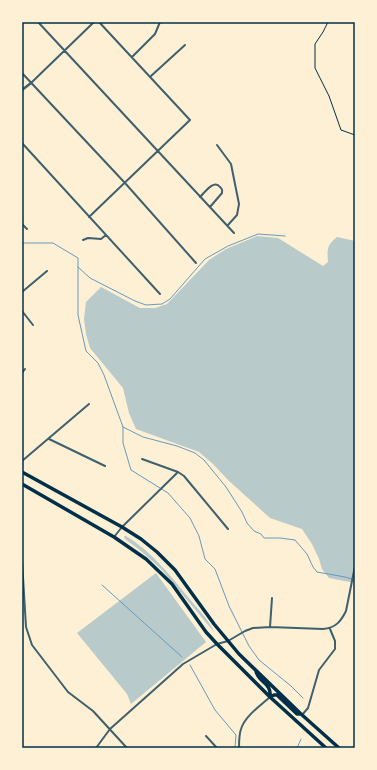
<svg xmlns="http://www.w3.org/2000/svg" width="377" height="770" viewBox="0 0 377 770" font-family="'IBM Plex Serif',serif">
	<rect width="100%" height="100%" fill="#fdf0d5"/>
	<!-- green -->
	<path fill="#b9caca" d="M 257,236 L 278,238 L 323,266 L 328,262 C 327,249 327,245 337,237 L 355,241 L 355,583 L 329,578 L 322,569 L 319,559 L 312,544 L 302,529 L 270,518 L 229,481 L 213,464 L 199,452 L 136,429 L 129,413 L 123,388 L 90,348 L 86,334 L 84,319 L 86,302 L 101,287 L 140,308 L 155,308 L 167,304 L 209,260 L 226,249 Z
		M 124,536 L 126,536 C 152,552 169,574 188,597 C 196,607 210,621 214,632 L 161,569 L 141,551 L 125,539 Z
		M 156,573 L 206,642 L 131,704 L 127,694 L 77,633 Z"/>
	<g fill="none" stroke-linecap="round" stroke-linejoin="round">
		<!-- stream -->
		<path stroke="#669bbc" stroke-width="1" d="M 22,243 L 53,243 L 78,258 L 78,315 L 86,351 L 98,363 L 104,375 L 123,427 L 143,437 L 177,446 L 195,453 L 204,460 L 226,487 L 242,512 L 247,523 L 254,531 L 261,534 L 264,538 L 280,538 L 295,540 L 307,554 L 313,567 L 317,572 L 345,577 L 355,580
			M 78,267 L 90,278 L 135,301 L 146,305 L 162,304 L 170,299 L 205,259 L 228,246 L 258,234 L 285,236
			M 123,427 L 123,443 L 131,470 L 168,493 L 190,518 L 199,536 L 205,559 L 215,569 L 229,606 L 249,646 L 259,660 L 291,686 L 303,698
			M 102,585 L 182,657
			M 190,665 L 215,710 L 236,735 L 235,748
			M 297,748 L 301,739"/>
		<!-- path -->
		<path stroke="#003049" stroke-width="1" d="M 328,22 L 323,32 L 315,44 L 315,68 L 329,96 L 341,130 L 355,135"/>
		<!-- minor -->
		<path stroke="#3f606c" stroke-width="2" d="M 38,22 L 234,233
			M 132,57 L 155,34 L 160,22
			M 22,73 L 125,183 L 196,263
			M 151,76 L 185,45
			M 31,83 L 94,22
			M 22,143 L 160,294
			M 217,145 L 231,164 L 239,204 L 237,215 L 228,225
			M 200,197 C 205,192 214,179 220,187 C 223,190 222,189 222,193 L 210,207
			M 89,217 L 190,120 L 99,22
			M 22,224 L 27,229
			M 83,240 L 88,238 L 101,239 L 106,235
			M 22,292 L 47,271
			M 22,311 L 33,325
			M 22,373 L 25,369
			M 49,439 L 105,466
			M 142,459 L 178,472 L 184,476 L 228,529
			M 22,461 L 89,404
			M 114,537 L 122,527 L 178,472
			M 22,560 L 26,627 L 32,645 L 68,692 L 93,711 L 127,748
			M 270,627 L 272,598
			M 302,715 L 308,708 L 319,670 L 335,649 L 335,641 L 330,629
			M 206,736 L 217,748
			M 96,748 L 110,729 L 183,664 L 217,644 L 228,641 L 245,631 L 253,628 L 270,627 L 323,629 C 336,628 341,621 346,611 L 355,566
			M 239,748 C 239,742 239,735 241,729 C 245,716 260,706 270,697"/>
		<!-- tertiary -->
		<path stroke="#3f606c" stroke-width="2.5" d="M 22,90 L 31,83"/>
		<!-- trunk -->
		<path stroke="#003049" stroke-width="3.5" d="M 22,472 L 122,527 L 141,539 L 157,552 L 175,570 L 214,624 L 239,654 L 301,714 L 339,748
			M 22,484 L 114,537 L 146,559 L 172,584 L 206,632 L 217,644 L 270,697 L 326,748
			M 256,671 C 258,683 272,682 270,697
			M 270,697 L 274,695 L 277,695 L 297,714 L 301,714"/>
	</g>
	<!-- border -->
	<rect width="377" height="770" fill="none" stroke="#fdf0d5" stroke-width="46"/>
	<rect x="23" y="23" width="331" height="724" fill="none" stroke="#003049" stroke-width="1.5"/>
</svg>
